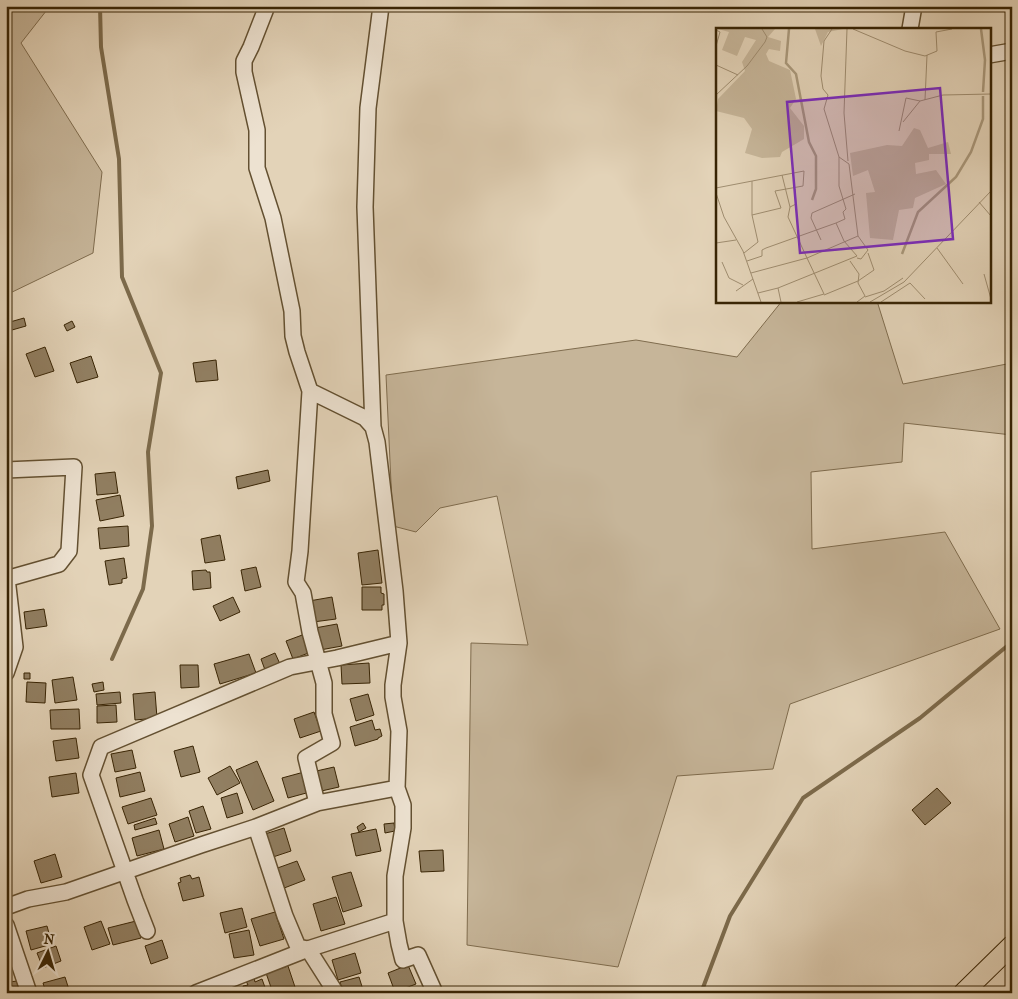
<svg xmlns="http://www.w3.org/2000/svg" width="1018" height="999" viewBox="0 0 1018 999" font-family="'IM FELL French Canon',serif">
	<rect width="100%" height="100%" fill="#e3d3b8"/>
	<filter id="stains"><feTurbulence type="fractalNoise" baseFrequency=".004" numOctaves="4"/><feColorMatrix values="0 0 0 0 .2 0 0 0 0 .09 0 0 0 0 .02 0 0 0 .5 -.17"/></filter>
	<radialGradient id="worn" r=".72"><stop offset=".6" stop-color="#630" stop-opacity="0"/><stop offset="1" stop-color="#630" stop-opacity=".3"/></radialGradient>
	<!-- green -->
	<path fill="#c6b599" stroke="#7f6c4e" d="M 6,6 L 50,6 L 21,43 L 102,172 L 93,253 L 6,295 Z
		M 782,301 L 877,301 L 903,384 L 1012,363 L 1012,435 L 904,423 L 902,462 L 811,472 L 812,549 L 945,532 L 1000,629 L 790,704 L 773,769 L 677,776 L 618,967 L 467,945 L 471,643 L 528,645 L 497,496 L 440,508 L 416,532 L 393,526 L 386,375 L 636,340 L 737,357 Z"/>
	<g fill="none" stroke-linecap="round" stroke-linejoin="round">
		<!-- stream -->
		<path stroke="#7c6a4b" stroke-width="4" d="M 100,6 L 101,47 L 119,159 L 122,277 L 161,373 L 148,452 L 152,526 L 143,589 L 112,659
			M 701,993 L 730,916 L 803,798 L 920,718 L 1012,642"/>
	</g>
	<!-- building -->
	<path fill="#917f62" stroke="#382404" d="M 24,318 L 26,326 L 12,330 L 10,322 Z
		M 72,321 L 75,327 L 67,331 L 64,325 Z
		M 45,347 L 54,371 L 35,377 L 26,354 Z
		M 91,356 L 98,377 L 77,383 L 70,363 Z
		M 216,360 L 218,380 L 196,382 L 193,363 Z
		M 268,470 L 270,481 L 238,489 L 236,477 Z
		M 115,472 L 118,493 L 97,495 L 95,474 Z
		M 120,495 L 124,516 L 100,521 L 96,500 Z
		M 128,526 L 129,546 L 100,549 L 98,528 Z
		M 220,535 L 225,560 L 205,563 L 201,539 Z
		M 378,550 L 382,583 L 362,585 L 358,553 Z
		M 124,558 L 127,578 L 122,579 L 122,583 L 109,585 L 105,561 Z
		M 256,567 L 261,587 L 245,591 L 241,570 Z
		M 206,570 L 207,572 L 210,572 L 211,588 L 193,590 L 192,571 Z
		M 362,587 L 381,587 L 381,593 L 384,594 L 384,605 L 382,605 L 382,610 L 362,610 Z
		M 233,597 L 240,612 L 220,621 L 213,606 Z
		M 332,597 L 336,619 L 313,622 L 309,601 Z
		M 44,609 L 47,626 L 26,629 L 24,612 Z
		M 337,624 L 342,646 L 320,650 L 315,628 Z
		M 305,634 L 311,652 L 293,659 L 286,641 Z
		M 275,653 L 280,664 L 265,670 L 261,659 Z
		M 249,654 L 256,673 L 220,684 L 214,664 Z
		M 369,663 L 370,683 L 342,684 L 341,665 Z
		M 180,665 L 198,665 L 199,687 L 181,688 Z
		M 24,673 L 30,673 L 30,679 L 24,679 Z
		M 73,677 L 77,700 L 55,703 L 52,680 Z
		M 27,682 L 46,683 L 45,703 L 26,702 Z
		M 103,682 L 104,690 L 94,692 L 92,684 Z
		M 120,692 L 121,703 L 97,705 L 96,694 Z
		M 155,692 L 157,718 L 135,720 L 133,694 Z
		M 368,694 L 374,715 L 356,721 L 350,699 Z
		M 116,705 L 117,722 L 97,723 L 97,706 Z
		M 79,709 L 80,729 L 51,729 L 50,710 Z
		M 314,712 L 321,731 L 300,738 L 294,719 Z
		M 372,720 L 375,730 L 380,729 L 382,736 L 378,738 L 378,739 L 355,746 L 350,727 Z
		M 76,738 L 79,758 L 56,761 L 53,741 Z
		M 193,746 L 200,772 L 181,777 L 174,751 Z
		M 132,750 L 136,768 L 115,772 L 111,754 Z
		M 257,761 L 274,801 L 253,810 L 236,770 Z
		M 230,766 L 240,783 L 217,795 L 208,778 Z
		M 334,767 L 339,787 L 317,792 L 312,772 Z
		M 140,772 L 145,791 L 120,797 L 116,778 Z
		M 304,772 L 310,792 L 288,798 L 282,778 Z
		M 76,773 L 79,793 L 52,797 L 49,777 Z
		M 937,788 L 951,803 L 925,825 L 912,810 Z
		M 237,793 L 243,813 L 227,818 L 221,798 Z
		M 151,798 L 157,815 L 128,824 L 122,807 Z
		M 203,806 L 211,829 L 196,833 L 189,811 Z
		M 188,817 L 194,836 L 175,842 L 169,824 Z
		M 155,818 L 157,824 L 135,830 L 134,825 Z
		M 363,823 L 366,828 L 359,832 L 357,827 Z
		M 394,823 L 395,831 L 385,833 L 384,824 Z
		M 284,828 L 291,851 L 273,857 L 265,834 Z
		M 376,829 L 381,851 L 356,856 L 351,834 Z
		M 159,830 L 164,849 L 137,856 L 132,838 Z
		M 443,850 L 444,871 L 421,872 L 419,851 Z
		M 55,854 L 62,877 L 41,883 L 34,861 Z
		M 297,861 L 305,880 L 279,890 L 272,870 Z
		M 351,872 L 362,906 L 343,912 L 332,877 Z
		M 190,875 L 192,879 L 199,877 L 204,896 L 183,901 L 178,883 L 181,882 L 180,878 Z
		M 336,897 L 345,924 L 321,931 L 313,904 Z
		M 242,908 L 247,927 L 225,933 L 220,913 Z
		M 275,912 L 284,939 L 260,946 L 251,919 Z
		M 101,921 L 110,944 L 92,950 L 84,927 Z
		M 136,921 L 141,938 L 113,945 L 108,928 Z
		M 47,926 L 52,944 L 31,950 L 26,931 Z
		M 249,930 L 254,955 L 234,958 L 229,934 Z
		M 162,940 L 168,958 L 151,964 L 145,946 Z
		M 56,946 L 61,961 L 43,968 L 37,953 Z
		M 355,953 L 361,973 L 338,980 L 332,960 Z
		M 408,965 L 416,984 L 395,992 L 388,973 Z
		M 288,966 L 295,987 L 277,993 L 273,993 L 266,973 Z
		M 65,977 L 70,993 L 46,993 L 43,983 Z
		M 359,977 L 364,993 L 343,993 L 340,982 Z
		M 254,978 L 255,982 L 262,979 L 267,993 L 245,993 L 243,986 L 248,985 L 246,981 Z
		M 19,981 L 20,993 L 6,993 L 6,982 Z"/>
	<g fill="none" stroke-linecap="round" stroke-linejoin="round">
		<!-- minor casing -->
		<g stroke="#635031" stroke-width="18">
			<path id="minor" d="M 267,6 L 251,47 L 244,61 L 244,72 L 257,130 L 257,168 L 273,218 L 292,311 L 293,336 L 297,352 L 310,391 L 300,551 L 296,582 L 303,593 L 310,632 L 324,683 L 324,714 L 332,743 L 306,758 L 317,803 L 256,827 L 285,916 L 298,947 L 308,949 L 336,993
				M 910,29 L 914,6
				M 989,55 L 1012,51
				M 310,391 L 365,418 L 373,427 L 377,442 L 395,591 L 399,643 L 393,685 L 393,697 L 399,731 L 397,788 L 403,805 L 403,828 L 395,876 L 395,921 L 399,944 L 403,960 L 418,955 L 435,993
				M 373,427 L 365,207 L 368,108 L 381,6
				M 6,470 L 74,467 L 69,551 L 59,564 L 6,579
				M 6,673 L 15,647 L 7,578
				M 317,803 L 397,788
				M 6,907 L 28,899 L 66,892 L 201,845 L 256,827
				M 6,925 L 29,993
				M 147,931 L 135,900 L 91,775 L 101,747 L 290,667 L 337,658 L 399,643
				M 196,993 L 308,949 L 395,921"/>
		</g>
		<!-- major casing -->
		<g stroke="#382404" stroke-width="21">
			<path id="major" d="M 963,993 L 1012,945"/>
		</g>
		<!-- minor -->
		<use href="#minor" stroke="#ede2d1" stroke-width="15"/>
		<!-- major -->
		<use href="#major" stroke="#e3d3b8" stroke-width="19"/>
	</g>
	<!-- overview -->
	<g transform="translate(716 28)">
		<rect width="275" height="275" fill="#e3d3b8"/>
		<path d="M 2,1 L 59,1 L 52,9 L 65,13 L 64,23 L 53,21 L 50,26 L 53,33 L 74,42 L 80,71 L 74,80 L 88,98 L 88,111 L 66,124 L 64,129 L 46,130 L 29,125 L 36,101 L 28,90 L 0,83 L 2,71 L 29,43 L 26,34 L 40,12 L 29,9 L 21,28 L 6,22 L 13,4 ZM 99,1 L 127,1 L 112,4 L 105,18 ZM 198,100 L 204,102 L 212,120 L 232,114 L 235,126 L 213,126 L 213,132 L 199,135 L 200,146 L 220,142 L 230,156 L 199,170 L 197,180 L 183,182 L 177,212 L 154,210 L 150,165 L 159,164 L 152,142 L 137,148 L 134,125 L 171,117 L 186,118 Z" fill="#c6b599"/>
		<path fill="none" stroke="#a9987b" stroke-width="2.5" d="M 73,1 L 70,35 L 80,46 L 93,114 L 100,128 L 100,161 L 96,172M 265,1 L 269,32 L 267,64M 186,226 L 202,184 L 240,149 L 255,124 L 267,91 L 267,68"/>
		<path fill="none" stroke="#9f8d70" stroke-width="1" d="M 131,1 L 128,85 L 132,133M 137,1 L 189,23 L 209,28 L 221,23 L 220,4 L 236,1M 0,2 L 4,4 L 0,18M 0,37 L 22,47M 0,67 L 31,38 L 49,14 L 51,9 L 46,1M 209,72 L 211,27M 187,94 L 204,73 L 227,67 L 275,66M 183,103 L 190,70 L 204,73M 123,129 L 133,136 L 142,208 L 152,222 L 145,231 L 141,230M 66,147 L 74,179 L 72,189 L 91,230 L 142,208M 0,160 L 88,143 L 87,158 L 59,163 L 65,180 L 36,187M 0,165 L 8,189 L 27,223 L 45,274M 263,174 L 275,188M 74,179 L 80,176 L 79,161M 105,212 L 95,190 L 96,185 L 139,166M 0,215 L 20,212M 221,220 L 247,256M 28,225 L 42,214 L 36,187 L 36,153M 31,233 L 46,228 L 46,222 L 50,220 L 120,195M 134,233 L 143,246 L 142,255 L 149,268 L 141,274M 6,234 L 13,250 L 27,257M 35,245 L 91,230 L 108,266 L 81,274M 268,246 L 275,271M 62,260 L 141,228 L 128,213 L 120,195 L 129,191 L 127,184 L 130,181 L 123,158 L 123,129 L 108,81 L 112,67 L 107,61 L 105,48 L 108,13 L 116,1M 20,263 L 37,251M 42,265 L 62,260 L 65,274M 108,267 L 142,253 L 158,242 L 152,225M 149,269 L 168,263 L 187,250M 154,274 L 188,254 L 275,163M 165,274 L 194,255 L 209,271"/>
		<path fill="#7b2cbf" fill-opacity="0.15" stroke="#7b2cbf" stroke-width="2.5" d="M 224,60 L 237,211 L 84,225 L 71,74 Z"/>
		<rect width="275" height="275" fill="none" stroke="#382404" stroke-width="2.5"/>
	</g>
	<!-- margin -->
	<rect width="1018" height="999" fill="none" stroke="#e3d3b8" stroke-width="25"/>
	<rect x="8" y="8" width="1003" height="984" fill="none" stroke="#382404" stroke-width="2.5"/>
	<rect x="12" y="12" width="993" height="974" fill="none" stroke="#382404"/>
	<!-- north arrow -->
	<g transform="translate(48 952) rotate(5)" stroke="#ede2d1" stroke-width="4" paint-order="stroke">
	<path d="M0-4L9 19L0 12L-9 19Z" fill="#382404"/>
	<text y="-8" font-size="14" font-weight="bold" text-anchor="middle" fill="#382404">N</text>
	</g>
	<rect width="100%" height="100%" filter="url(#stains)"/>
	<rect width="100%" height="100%" fill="url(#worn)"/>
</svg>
